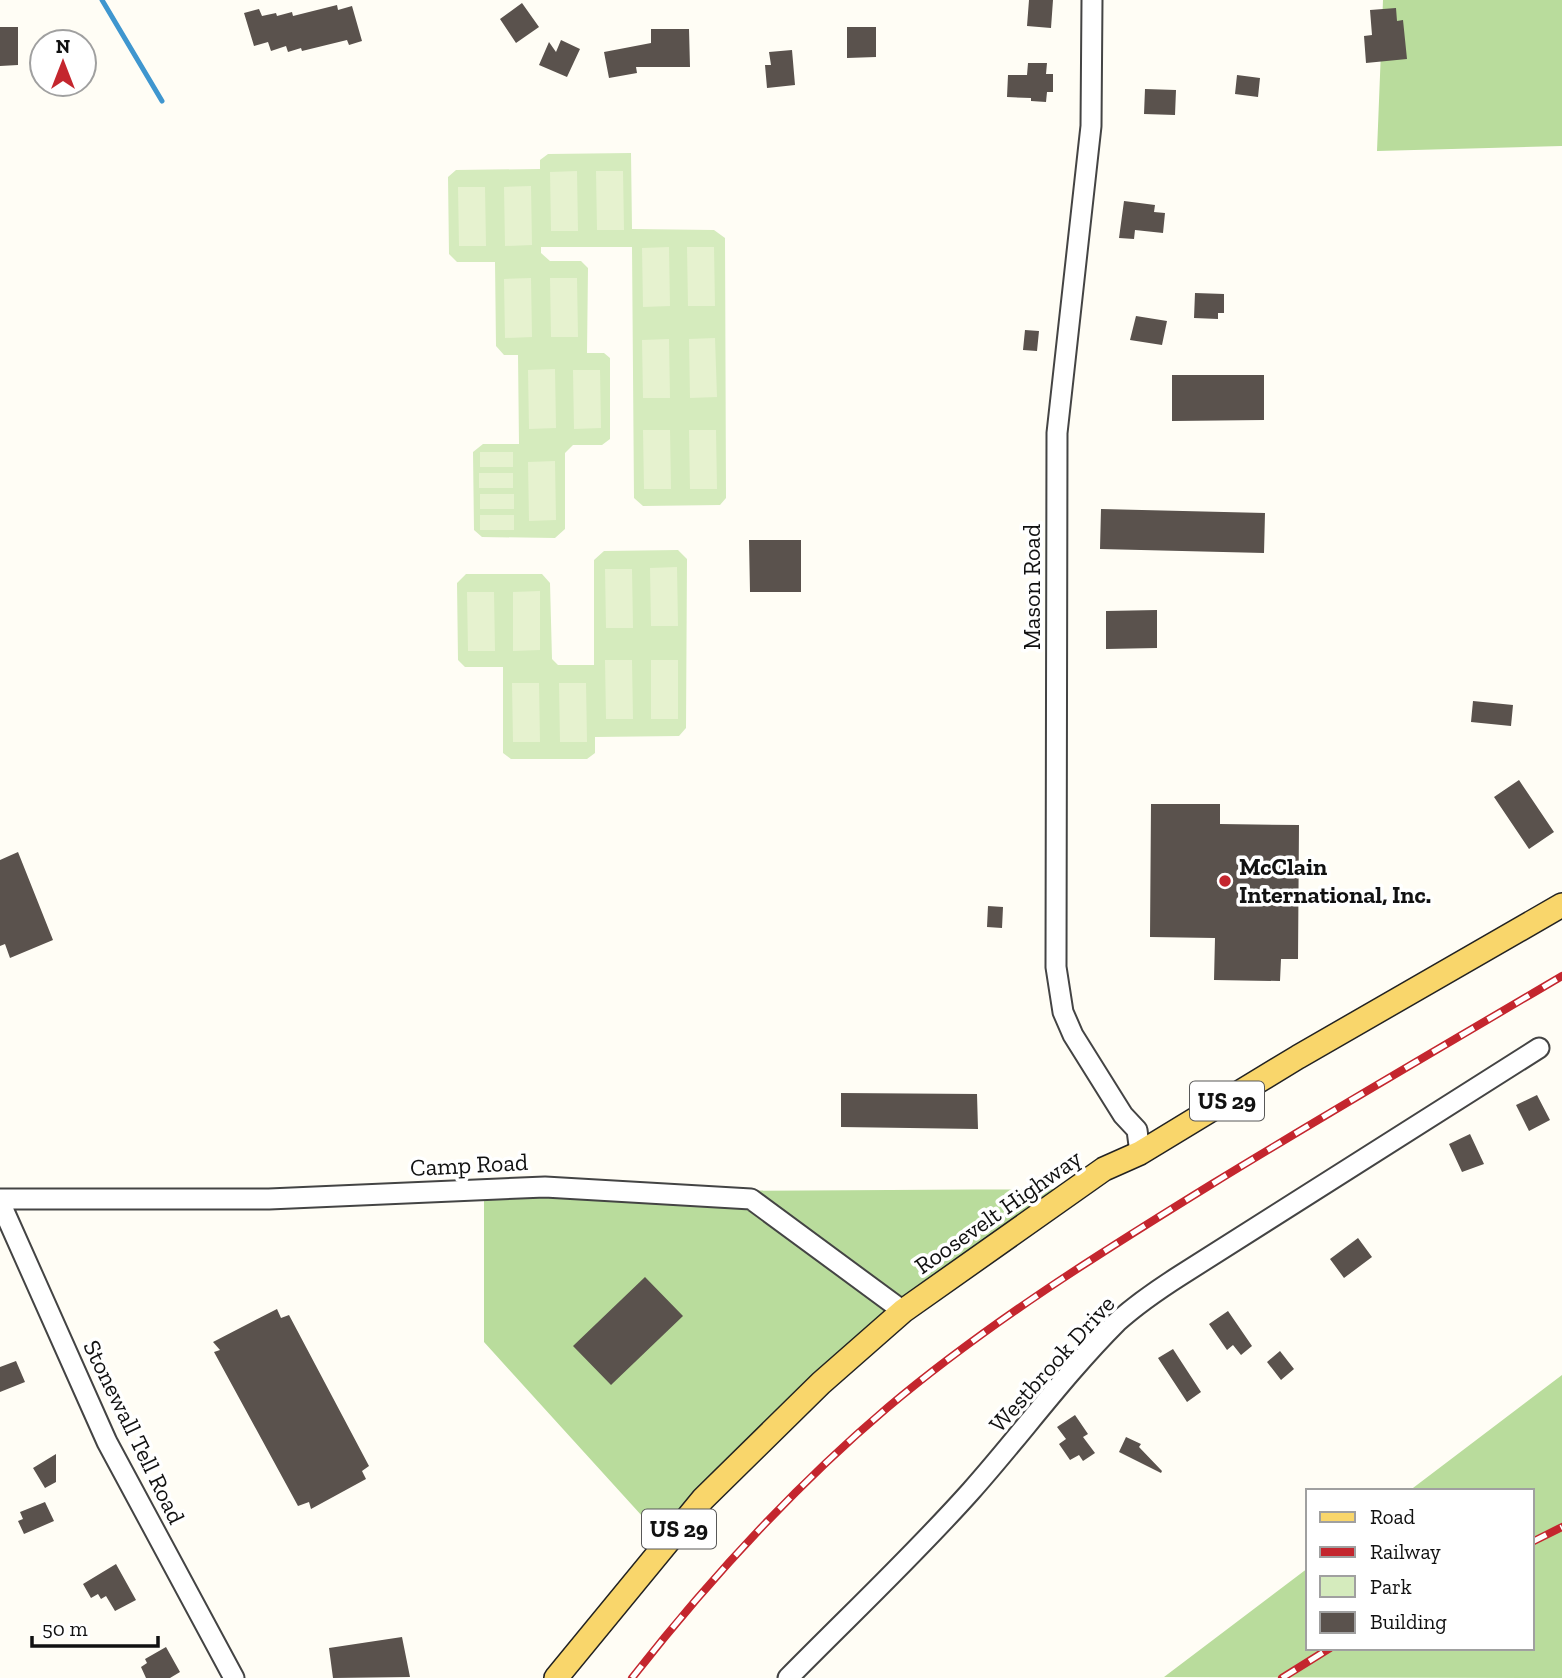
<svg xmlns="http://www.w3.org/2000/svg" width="1562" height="1678" viewBox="0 0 1562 1678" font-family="'Zilla Slab',serif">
	<rect width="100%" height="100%" fill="#fffdf5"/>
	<!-- green -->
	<path fill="#d5ebbd" d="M 631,153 L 632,229 L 714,230 L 725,238 L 726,498 L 720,505 L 643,506 L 634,498 L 632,247 L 541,247 L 541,253 L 550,261 L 581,261 L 588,268 L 587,353 L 604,353 L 610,358 L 610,439 L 602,445 L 573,445 L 565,453 L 565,529 L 555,538 L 482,537 L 474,530 L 473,452 L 483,444 L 519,444 L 518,355 L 504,355 L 496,346 L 495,262 L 457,262 L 449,254 L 448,177 L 456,170 L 540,169 L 540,160 L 548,154 Z
		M 678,550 L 687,559 L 686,728 L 679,736 L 595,737 L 595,753 L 587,759 L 511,759 L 503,753 L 503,667 L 465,667 L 458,660 L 457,583 L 466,574 L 542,574 L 550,583 L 552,659 L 558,665 L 594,665 L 594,560 L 604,551 Z"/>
	<!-- forest -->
	<path fill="#b9dc9c" d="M 1383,0 L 1562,0 L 1562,146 L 1377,151 Z
		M 1091,1189 L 889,1327 L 702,1514 L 672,1549 L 484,1342 L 484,1192 Z
		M 1562,1375 L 1562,1678 L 1164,1677 L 1308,1568 L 1308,1648 L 1532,1648 L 1532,1491 L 1409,1491 Z"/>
	<!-- pitch -->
	<path fill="#e6f2cf" d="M 577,171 L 578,231 L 551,231 L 550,172 Z
		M 596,171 L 623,171 L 624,230 L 597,230 Z
		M 531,186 L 532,245 L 505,246 L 504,187 Z
		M 458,187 L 485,187 L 486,246 L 459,246 Z
		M 669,247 L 670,306 L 643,307 L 642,248 Z
		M 687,247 L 714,247 L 715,306 L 688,306 Z
		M 531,278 L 532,337 L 505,338 L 504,279 Z
		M 550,278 L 577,278 L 578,337 L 551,337 Z
		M 715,338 L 717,397 L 690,398 L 689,339 Z
		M 669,339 L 670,398 L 643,398 L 642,340 Z
		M 555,369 L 556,428 L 529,429 L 528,370 Z
		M 573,370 L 600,370 L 601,428 L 574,429 Z
		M 643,430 L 670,430 L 671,489 L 644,489 Z
		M 689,430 L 716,430 L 717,489 L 690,489 Z
		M 480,452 L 513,452 L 513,467 L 480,467 Z
		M 555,461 L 556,520 L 529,521 L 528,462 Z
		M 479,473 L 513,473 L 513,488 L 479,488 Z
		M 480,494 L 514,494 L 514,509 L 480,509 Z
		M 480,515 L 514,515 L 514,530 L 480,530 Z
		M 677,567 L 678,626 L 651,626 L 650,568 Z
		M 605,569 L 632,569 L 633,628 L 606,628 Z
		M 540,591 L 540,650 L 513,651 L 513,592 Z
		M 467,592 L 494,592 L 495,651 L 468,651 Z
		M 605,660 L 632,660 L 633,719 L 606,719 Z
		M 651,660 L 678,660 L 678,719 L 651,719 Z
		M 512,683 L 539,683 L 540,742 L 513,742 Z
		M 559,683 L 586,683 L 587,742 L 560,742 Z"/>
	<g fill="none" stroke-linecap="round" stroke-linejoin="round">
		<!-- stream -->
		<path stroke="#3f96cf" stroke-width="5" d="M 102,0 L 162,101"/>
	</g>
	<!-- building -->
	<path fill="#5a524d" d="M 1029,0 L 1053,0 L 1051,28 L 1027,26 Z
		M 522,3 L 539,27 L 516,43 L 500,19 Z
		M 337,5 L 338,10 L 352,6 L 362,41 L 349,45 L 347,40 L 302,51 L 301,48 L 288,52 L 286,46 L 271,51 L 268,42 L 254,46 L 244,13 L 259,9 L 262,16 L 276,13 L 277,16 L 292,12 L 293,16 Z
		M 1396,8 L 1397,21 L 1403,20 L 1407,59 L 1366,63 L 1364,36 L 1372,35 L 1370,10 Z
		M 0,27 L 18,27 L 18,65 L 0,66 Z
		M 847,27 L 876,27 L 876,57 L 847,58 Z
		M 651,29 L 689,29 L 690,67 L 636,67 L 637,73 L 609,78 L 604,52 L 651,43 Z
		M 561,40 L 580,49 L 567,77 L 539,65 L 549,42 L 556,52 Z
		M 792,50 L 795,85 L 767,88 L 765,65 L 771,65 L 769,52 Z
		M 1028,63 L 1047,63 L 1046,74 L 1053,74 L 1053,92 L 1047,92 L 1046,102 L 1031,101 L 1031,98 L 1007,97 L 1008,75 L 1027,75 Z
		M 1237,75 L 1260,78 L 1258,97 L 1235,94 Z
		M 1145,89 L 1176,90 L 1175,115 L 1144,114 Z
		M 1124,201 L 1155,205 L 1154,212 L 1165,213 L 1163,233 L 1135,230 L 1134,239 L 1119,238 Z
		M 1195,293 L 1224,294 L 1224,313 L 1218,313 L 1218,319 L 1194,318 Z
		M 1136,316 L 1167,321 L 1162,345 L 1130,340 Z
		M 1025,330 L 1039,331 L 1037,351 L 1023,350 Z
		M 1172,375 L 1264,375 L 1264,420 L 1172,421 Z
		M 1101,509 L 1265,513 L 1264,553 L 1100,549 Z
		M 749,540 L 801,540 L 801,592 L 750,592 Z
		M 1157,610 L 1157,648 L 1106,649 L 1106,611 Z
		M 1473,701 L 1513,705 L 1511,726 L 1471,722 Z
		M 1519,780 L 1554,832 L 1529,849 L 1494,797 Z
		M 1151,804 L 1220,804 L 1220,824 L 1299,825 L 1298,959 L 1281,959 L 1280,981 L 1214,980 L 1215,938 L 1150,937 Z
		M 18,852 L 53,940 L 10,958 L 5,944 L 0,946 L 0,860 Z
		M 988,906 L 1003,907 L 1002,928 L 987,927 Z
		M 841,1093 L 977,1094 L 978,1129 L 841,1127 Z
		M 1537,1095 L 1550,1120 L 1529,1131 L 1516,1105 Z
		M 1470,1134 L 1484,1164 L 1462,1172 L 1449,1144 Z
		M 1358,1238 L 1372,1257 L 1344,1278 L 1330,1259 Z
		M 645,1277 L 683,1316 L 611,1385 L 573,1346 Z
		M 277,1309 L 281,1318 L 289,1315 L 369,1466 L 362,1471 L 366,1479 L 311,1509 L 309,1502 L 298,1506 L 214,1352 L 220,1350 L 213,1342 Z
		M 1228,1311 L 1252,1346 L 1241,1355 L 1233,1345 L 1227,1350 L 1209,1324 Z
		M 1173,1349 L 1201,1392 L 1187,1402 L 1158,1358 Z
		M 1280,1351 L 1294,1369 L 1281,1380 L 1267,1362 Z
		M 16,1361 L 25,1382 L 0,1392 L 0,1367 Z
		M 1075,1415 L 1088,1434 L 1083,1437 L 1095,1453 L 1083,1461 L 1079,1455 L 1070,1460 L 1059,1444 L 1066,1439 L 1057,1427 Z
		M 1126,1437 L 1141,1444 L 1139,1447 L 1162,1471 L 1161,1473 L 1119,1452 Z
		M 56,1454 L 56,1482 L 45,1488 L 33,1468 Z
		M 45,1502 L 54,1521 L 24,1534 L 18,1521 L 23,1519 L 20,1512 Z
		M 116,1564 L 136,1600 L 115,1611 L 106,1596 L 101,1599 L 98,1594 L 91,1598 L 83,1584 Z
		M 402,1637 L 410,1677 L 333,1678 L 329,1648 Z
		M 166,1647 L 180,1672 L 170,1678 L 146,1678 L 141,1667 L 147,1663 L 145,1659 Z"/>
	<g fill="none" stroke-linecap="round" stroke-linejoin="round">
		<!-- minor casing -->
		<g stroke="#444" stroke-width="23">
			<path id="minor" d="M 1092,0 L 1091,126 L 1057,433 L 1056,967 L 1063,1012 L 1073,1035 L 1123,1115 L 1137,1130 L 1140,1153
				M 0,1199 L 269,1199 L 545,1187 L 751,1199 L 903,1311
				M 0,1202 L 107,1442 L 234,1678
				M 788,1678 C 849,1616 913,1556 971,1491 C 1020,1436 1064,1375 1117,1322 C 1137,1304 1159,1289 1181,1275 L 1539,1048"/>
		</g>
		<!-- major casing -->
		<g stroke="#222" stroke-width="26">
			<path id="major" d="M 556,1678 L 703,1499 L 821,1383 L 903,1311 L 1104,1169 L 1140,1153 L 1298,1057 L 1562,905"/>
		</g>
		<!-- minor -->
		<use href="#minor" stroke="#fff" stroke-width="19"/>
		<!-- major -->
		<use href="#major" stroke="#f9d66b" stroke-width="23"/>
		<!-- rail casing -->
		<g stroke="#c4262e" stroke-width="8">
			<path id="rail" d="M 1532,1542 L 1562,1527
				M 632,1678 C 708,1581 793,1488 887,1408 C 988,1323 1100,1253 1212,1184 C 1328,1113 1445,1045 1562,976
				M 1282,1678 L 1330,1648"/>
		</g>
		<!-- rail -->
		<use href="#rail" stroke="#fff" stroke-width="5" stroke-dasharray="16" stroke-linecap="butt"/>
	</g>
	<!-- markers -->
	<circle fill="#c4262e" stroke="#fff" stroke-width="2.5" cx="1225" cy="881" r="7"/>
	<g text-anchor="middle" stroke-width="7" stroke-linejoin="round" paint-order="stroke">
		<!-- shield labels -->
		<g fill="#fff" stroke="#585858" stroke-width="2">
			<rect x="1190" y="1081.5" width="74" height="39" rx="5"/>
			<rect x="642" y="1509.5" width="74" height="39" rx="5"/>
		</g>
		<g font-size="23" font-weight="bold" fill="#111">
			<text x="1227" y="1109">US 29</text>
			<text x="679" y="1537">US 29</text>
		</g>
		<!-- street labels -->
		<g font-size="24" fill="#111" stroke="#fff">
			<text transform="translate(1032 587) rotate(-90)" y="8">Mason Road</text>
			<text transform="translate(469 1165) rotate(-3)" y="8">Camp Road</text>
			<text transform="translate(998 1212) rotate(-35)" y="8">Roosevelt Highway</text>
			<text transform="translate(1052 1364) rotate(-48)" y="8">Westbrook Drive</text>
			<text transform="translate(134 1432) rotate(64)" y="8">Stonewall Tell Road</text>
		</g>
		<!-- poi labels -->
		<g font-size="24" font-weight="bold" fill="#111" stroke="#fff" text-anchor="start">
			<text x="1239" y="875">McClain<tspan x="1239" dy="28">International, Inc.</tspan></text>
		</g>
	</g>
	<!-- legend -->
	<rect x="1306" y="1489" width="228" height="161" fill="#ffffff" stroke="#a0a0a0" stroke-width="2"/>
	<rect x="1320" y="1512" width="35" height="10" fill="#f9d66b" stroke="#a0a0a0" stroke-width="2"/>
	<text x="1370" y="1524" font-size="21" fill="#111111">Road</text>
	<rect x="1320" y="1547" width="35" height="10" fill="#c4262e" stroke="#a0a0a0" stroke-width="2"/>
	<text x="1370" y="1559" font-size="21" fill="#111111">Railway</text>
	<rect x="1320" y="1576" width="35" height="21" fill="#d5ebbd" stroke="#a0a0a0" stroke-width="2"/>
	<text x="1370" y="1594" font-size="21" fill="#111111">Park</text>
	<rect x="1320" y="1612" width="35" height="21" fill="#5a524d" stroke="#a0a0a0" stroke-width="2"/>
	<text x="1370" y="1629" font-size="21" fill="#111111">Building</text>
	<!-- north arrow -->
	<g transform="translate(63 63)"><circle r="33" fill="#ffffff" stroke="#a0a0a0" stroke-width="2"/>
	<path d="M0-5L12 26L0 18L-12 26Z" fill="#c4262e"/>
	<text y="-10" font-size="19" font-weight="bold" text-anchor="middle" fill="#111111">N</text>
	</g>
	<!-- scale -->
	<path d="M32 1636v10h126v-10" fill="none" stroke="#111111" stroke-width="3.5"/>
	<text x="42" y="1636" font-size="21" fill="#111111" stroke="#ffffff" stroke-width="5" paint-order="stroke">50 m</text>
</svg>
